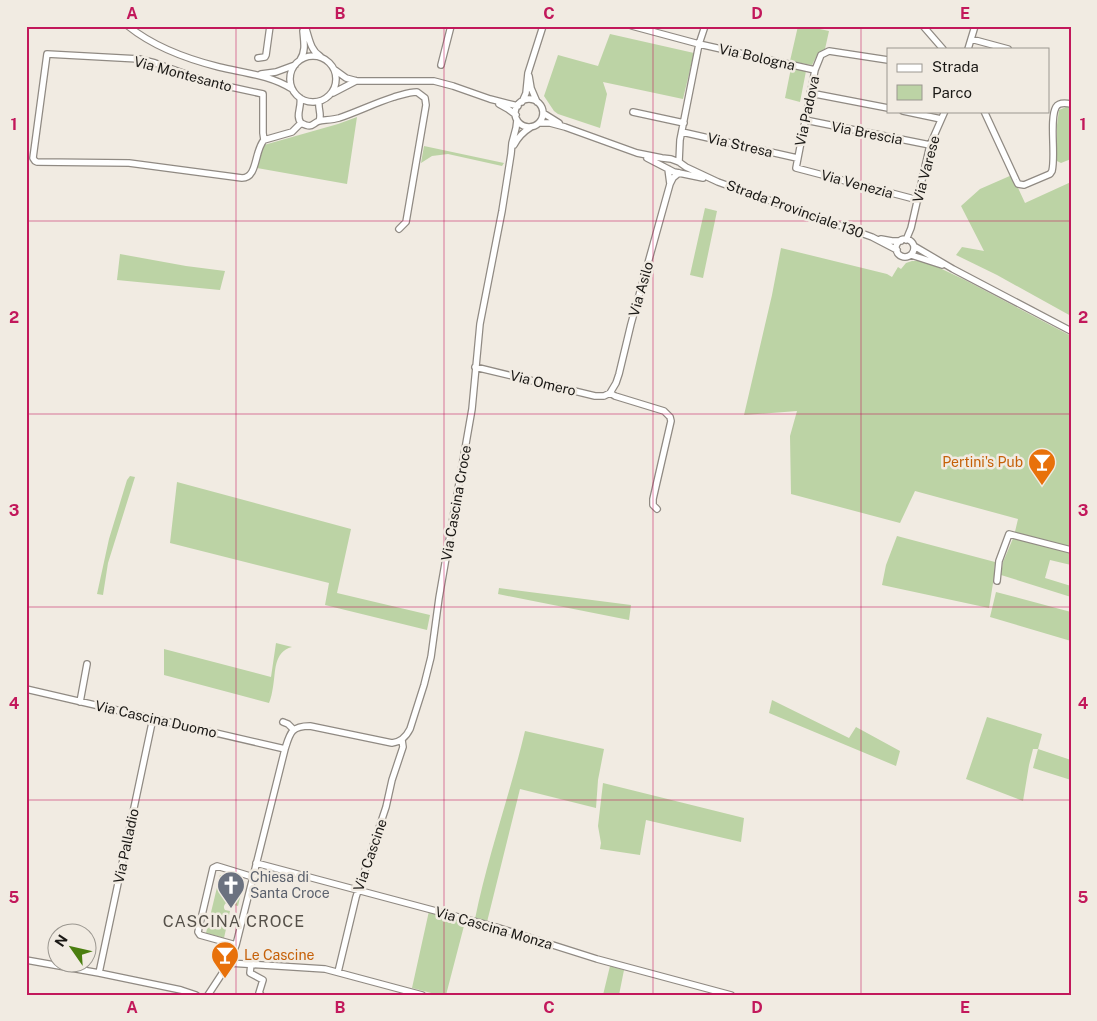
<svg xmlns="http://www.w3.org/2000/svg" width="1097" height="1021" viewBox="0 0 1097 1021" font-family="'Public Sans',sans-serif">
	<rect width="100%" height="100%" fill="#f1ebe2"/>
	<!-- green -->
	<path fill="#bcd3a5" d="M 798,26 L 806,26 L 829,31 L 825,49 L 818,53 L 812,65 L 790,61 Z
		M 610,34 L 694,53 L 683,99 L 603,82 L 607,94 L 600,128 L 558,114 L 554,111 L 544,96 L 558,55 L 598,66 Z
		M 791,68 L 806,71 L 800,102 L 785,98 Z
		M 1066,107 L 1071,108 L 1071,159 L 1061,163 L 1057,161 L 1057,125 L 1059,110 Z
		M 357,117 L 347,184 L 257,168 L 264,145 L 338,124 Z
		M 424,146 L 504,163 L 502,166 L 448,154 L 432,156 L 421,163 Z
		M 1012,175 L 1025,203 L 1071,182 L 1071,316 L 997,275 L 956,255 L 962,247 L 984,251 L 961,206 L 980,189 Z
		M 705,208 L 717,211 L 703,278 L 690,275 Z
		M 781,248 L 887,274 L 892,277 L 898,267 L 901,269 L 906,263 L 912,261 L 919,261 L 927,262 L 965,280 L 1071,336 L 1071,565 L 1050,560 L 1045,578 L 1071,586 L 1071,597 L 1001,575 L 1003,562 L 1014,536 L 1018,519 L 915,491 L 900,523 L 791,494 L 790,436 L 797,411 L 744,415 L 772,295 Z
		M 120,254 L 186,266 L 225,271 L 220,290 L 117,280 Z
		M 130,476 L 135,477 L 108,563 L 103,595 L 97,594 L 109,539 L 127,480 Z
		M 177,482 L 351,529 L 337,593 L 430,615 L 427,630 L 325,605 L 329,583 L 170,543 Z
		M 897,536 L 995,562 L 994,577 L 989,608 L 882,585 L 886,565 Z
		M 499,588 L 631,605 L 629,620 L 498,594 Z
		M 996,592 L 1071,612 L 1071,641 L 990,617 Z
		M 276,643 L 292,647 C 273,652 276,672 273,687 C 272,693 271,698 269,703 L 164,675 L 164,649 L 271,677 Z
		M 772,700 L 849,738 L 856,727 L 900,751 L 896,766 L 769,713 Z
		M 987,717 L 1042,734 L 1038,749 L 1071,760 L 1071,780 L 1033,768 L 1038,749 L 1033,749 L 1029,765 L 1023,801 L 966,779 Z
		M 525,731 L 604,749 L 598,780 L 596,808 L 520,789 L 487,922 L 475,919 C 488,855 510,794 525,731 Z
		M 603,783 L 744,818 L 741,842 L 646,820 L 640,855 L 600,849 L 601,843 L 598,826 Z
		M 220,875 L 244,881 L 238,906 L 226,903 C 224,905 223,907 225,910 L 230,911 L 224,938 L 206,933 Z
		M 429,911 L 465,922 L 446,995 L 439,995 L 412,988 Z
		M 610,966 L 624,970 L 619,995 L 603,995 Z"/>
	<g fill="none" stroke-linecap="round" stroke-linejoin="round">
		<!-- minor casing -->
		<g stroke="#908a83" stroke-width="8">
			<path id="minor" d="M 128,26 C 154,47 187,59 219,67 C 244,73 270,75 292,89
				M 305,26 C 309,37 310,50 320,56
				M 632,26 L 699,44 L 815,70
				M 923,26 L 943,49
				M 971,39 L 1008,49
				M 968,49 L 975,26
				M 47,54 L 139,59 L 155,63 L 208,82 L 263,94 L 263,133 L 264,140 C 254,151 258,178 242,178 L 129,163 L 37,162 L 35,161 L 33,158 Z
				M290 79a23 23 0 1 1 46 0a23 23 0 1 1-46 0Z
				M 258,58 L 265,57 L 266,55 L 270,26
				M 300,60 C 306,51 304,42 303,31
				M 888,60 L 829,51 L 821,55 L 815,70 L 796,168 L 918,200
				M 441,65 L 451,26
				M 335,70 L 346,78 L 357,81 L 434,81 L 453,86 L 490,99 L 518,106
				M 261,74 L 276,72 L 295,65
				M 529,76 L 531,88 L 537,102
				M 333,93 L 356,81
				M 810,93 L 888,108
				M 300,98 C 302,107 295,116 301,123
				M515 113a14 14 0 1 1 28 0a14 14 0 1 1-28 0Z
				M 522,102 L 526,93 L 528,73 L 543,26
				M 499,104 L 508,109 L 516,115
				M 903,111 L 941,119
				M 984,111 L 1016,180 L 1018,184 L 1024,185 L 1050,174 L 1052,171 C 1056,155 1049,119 1056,107 C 1059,102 1066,103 1071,104
				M 633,112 L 684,123
				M 543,113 L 559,123
				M 805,120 L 930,145
				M 319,121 C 322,115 318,109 319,102
				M 301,123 C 313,129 311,124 319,121 C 323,120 332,120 339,118 C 357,112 375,103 394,97 C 402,95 409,92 417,92 L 425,98 L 426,105 L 406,222 L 399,229
				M 539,123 L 550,123 L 565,127 L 637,153 L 662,158 L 671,159 L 679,162 L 686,167 L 718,182 L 872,237 L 897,250
				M 682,132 L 797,158
				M 264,140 L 292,132 L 301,123
				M 514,145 C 518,137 523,132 531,127
				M 647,158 L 674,172 L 703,178
				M 679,162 L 680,140 L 699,44 L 705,26
				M 668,169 L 670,184 L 673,178 L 679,173
				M 881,239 L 892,241 L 901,241
				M896 248a9 9 0 1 1 18 0a9 9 0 1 1-18 0Z
				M 906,240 L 911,228 L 930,145 L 945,111
				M 914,246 L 953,269 L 1071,331
				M 911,255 L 942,265
				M 475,367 L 595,396 L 604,396 L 610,393
				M 610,393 L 616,383 L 619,374 L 631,324 L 670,184
				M 610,393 L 615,396 L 664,411 L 670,417 L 671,421 L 653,499 L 653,505 L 657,509
				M 997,581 L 999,561 L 1009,534 L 1071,550
				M 26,689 L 285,749
				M 80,702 L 87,664
				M 283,722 L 288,724 L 293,729
				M 256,863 L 496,927 L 597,959 L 731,995
				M 236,945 L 200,935 L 198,932 L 213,868 L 217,866 L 253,877
				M 26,960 L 99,973 L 181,990 L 196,995
				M 229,963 L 325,969 L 422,995
				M 251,964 L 250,973 L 263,980 L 259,993 L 261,995
				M 338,972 L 356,897 L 386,807 L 392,780 L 403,747 L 402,740
				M 99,973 L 153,718
				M 208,995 L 229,963 L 236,945 L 285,749 C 290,733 291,726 310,726 L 392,743 C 401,742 406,737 410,729 L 424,685 L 431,657 L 439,598 L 472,409 L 480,324 L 502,211 L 511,154 L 512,143 L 516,128 L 517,120"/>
		</g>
		<!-- minor -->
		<use href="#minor" stroke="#fff" stroke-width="5.5"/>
	</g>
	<!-- grid -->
	<path fill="none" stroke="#c2185b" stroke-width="1" stroke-opacity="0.55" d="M 236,26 L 236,995M 444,26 L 444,995M 653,26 L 653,995M 861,26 L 861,995M 26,221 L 1071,221M 26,414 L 1071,414M 26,607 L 1071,607M 26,800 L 1071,800"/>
	<!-- icons -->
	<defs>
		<g id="bar-pin" transform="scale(1.4375)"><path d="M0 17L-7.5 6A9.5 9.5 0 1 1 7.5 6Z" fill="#e8710a" stroke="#f1ebe2"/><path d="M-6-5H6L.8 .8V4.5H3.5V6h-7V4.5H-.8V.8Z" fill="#fff"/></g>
		<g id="church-pin" transform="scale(1.4375)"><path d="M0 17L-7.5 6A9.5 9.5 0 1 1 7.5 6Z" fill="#6b7280" stroke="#f1ebe2"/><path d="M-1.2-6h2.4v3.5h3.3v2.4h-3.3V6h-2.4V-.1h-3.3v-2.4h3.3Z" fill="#fff"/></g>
	</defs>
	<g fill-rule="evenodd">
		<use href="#bar-pin" x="1042" y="462"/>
		<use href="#church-pin" x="231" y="885"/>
		<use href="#bar-pin" x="225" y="955"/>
	</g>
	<g text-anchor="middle" stroke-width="5" stroke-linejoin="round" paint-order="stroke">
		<!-- street labels -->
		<g font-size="14" fill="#1a1815" stroke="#f1ebe2">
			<text transform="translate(757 57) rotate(13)" y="5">Via Bologna</text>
			<text transform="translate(183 74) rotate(15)" y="5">Via Montesanto</text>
			<text transform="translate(807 111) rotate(-78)" y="5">Via Padova</text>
			<text transform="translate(867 133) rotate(11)" y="5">Via Brescia</text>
			<text transform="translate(740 145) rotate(13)" y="5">Via Stresa</text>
			<text transform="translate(926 169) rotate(-75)" y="5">Via Varese</text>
			<text transform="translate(857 184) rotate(15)" y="5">Via Venezia</text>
			<text transform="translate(795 209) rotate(20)" y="5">Strada Provinciale 130</text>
			<text transform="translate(641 289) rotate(-74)" y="5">Via Asilo</text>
			<text transform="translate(543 383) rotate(14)" y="5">Via Omero</text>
			<text transform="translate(456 503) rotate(-80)" y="5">Via Cascina Croce</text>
			<text transform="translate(156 719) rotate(13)" y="5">Via Cascina Duomo</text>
			<text transform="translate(126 846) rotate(-78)" y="5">Via Palladio</text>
			<text transform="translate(370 855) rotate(-71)" y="5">Via Cascine</text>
			<text transform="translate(494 928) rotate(16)" y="5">Via Cascina Monza</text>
		</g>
		<!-- food labels -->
		<g font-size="14" fill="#c56008" stroke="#f1ebe2" text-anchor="end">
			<text x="1023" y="467">Pertini's Pub</text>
			<text x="244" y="960" text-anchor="start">Le Cascine</text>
		</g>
		<!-- worship labels -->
		<g font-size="14" fill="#5b616d" stroke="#f1ebe2" text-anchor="start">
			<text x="250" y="882">Chiesa di<tspan x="250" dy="16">Santa Croce</tspan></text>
		</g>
		<!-- quarter labels -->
		<g font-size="16" letter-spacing="1" fill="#555049" stroke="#f1ebe2">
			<text x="234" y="927">CASCINA CROCE</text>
		</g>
	</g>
	<!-- border -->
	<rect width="1097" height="1021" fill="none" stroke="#f1ebe2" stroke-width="55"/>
	<!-- legend -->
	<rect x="887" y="48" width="162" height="65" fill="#f1ebe2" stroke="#9b9790"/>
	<rect x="897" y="64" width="25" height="8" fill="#ffffff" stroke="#9b9790"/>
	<text x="932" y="72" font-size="15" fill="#1a1815">Strada</text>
	<rect x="897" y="85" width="25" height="15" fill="#bcd3a5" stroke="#9b9790"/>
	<text x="932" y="98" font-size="15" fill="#1a1815">Parco</text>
	<!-- north arrow -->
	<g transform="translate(72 948) rotate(304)"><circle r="24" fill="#f1ebe2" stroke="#9b9790"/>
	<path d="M0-4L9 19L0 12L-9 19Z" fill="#4a7e0f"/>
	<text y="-8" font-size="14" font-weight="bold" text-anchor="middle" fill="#1a1815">N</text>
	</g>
	<rect x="28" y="28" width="1042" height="966" fill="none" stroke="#c2185b" stroke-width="2"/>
	<g font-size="16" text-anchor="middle" font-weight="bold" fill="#c2185b">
		<text x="132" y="19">A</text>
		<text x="340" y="19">B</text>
		<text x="549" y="19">C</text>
		<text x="757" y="19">D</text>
		<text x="965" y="19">E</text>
		<text x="14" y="130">1</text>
		<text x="1083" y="130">1</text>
		<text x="14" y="323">2</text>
		<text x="1083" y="323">2</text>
		<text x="14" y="516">3</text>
		<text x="1083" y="516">3</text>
		<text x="14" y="709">4</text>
		<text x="1083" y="709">4</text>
		<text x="14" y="903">5</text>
		<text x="1083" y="903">5</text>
		<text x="132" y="1013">A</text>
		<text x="340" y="1013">B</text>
		<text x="549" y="1013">C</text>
		<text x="757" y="1013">D</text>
		<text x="965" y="1013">E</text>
	</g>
</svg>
